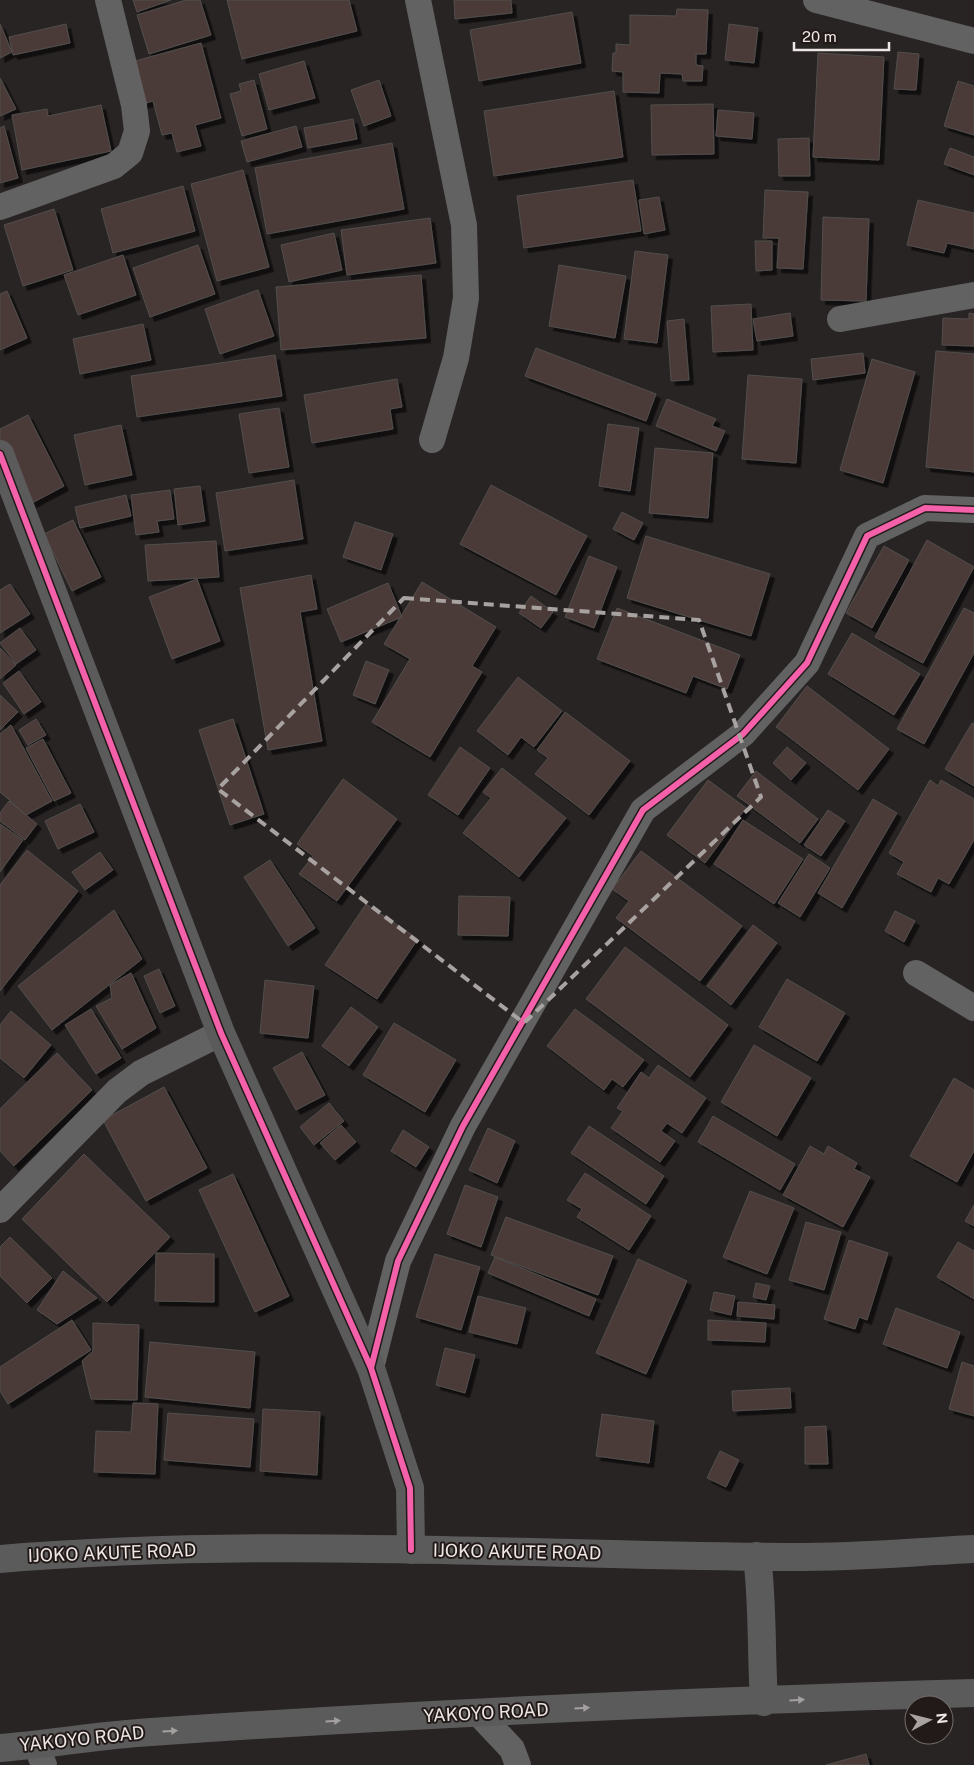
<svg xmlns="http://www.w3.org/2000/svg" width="974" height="1765" viewBox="0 0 974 1765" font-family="'Public Sans',sans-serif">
	<defs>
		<filter id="shadow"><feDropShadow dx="4.5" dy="4.5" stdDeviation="0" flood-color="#0009"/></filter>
	</defs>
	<rect width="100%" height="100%" fill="#292424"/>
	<!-- building -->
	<path fill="#4b3b37" stroke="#514e4d" filter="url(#shadow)" d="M 133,0 L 171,0 L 137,12 Z
		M 186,0 L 200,0 L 211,35 L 149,54 L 137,15 Z
		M 227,0 L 349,0 L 357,31 L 242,59 Z
		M 454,0 L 511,0 L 512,13 L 455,19 Z
		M 677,9 L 708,10 L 706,54 L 696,54 L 696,65 L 703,66 L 702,81 L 683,81 L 682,74 L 660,73 L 659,93 L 623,92 L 623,72 L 612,71 L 613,53 L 616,53 L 616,44 L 630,45 L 630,15 L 676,16 Z
		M 572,12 L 581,63 L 479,81 L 470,30 Z
		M 0,24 L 12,52 L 0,58 Z
		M 66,24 L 70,43 L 13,55 L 9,37 Z
		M 729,24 L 758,28 L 754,63 L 725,60 Z
		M 201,43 L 221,118 L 195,125 L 201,146 L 177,152 L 172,133 L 162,135 L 153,101 L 135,106 L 124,64 Z
		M 898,52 L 919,54 L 916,90 L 894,89 Z
		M 818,53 L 884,57 L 879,160 L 813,157 Z
		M 304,61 L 315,98 L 269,110 L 259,74 Z
		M 0,78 L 16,109 L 0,116 Z
		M 254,80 L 267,129 L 242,136 L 230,94 L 241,91 L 239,84 Z
		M 379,80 L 391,116 L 364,126 L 351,90 Z
		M 958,81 L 974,86 L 974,135 L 944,126 Z
		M 614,91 L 623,157 L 494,176 L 484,111 Z
		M 713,104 L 714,154 L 652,155 L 651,105 Z
		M 101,105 L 111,151 L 22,170 L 12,115 L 47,109 L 48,116 Z
		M 718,110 L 754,113 L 752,139 L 716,136 Z
		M 353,119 L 357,139 L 308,148 L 304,128 Z
		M 4,126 L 18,178 L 0,183 L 0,128 Z
		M 296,126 L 302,147 L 247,162 L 241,141 Z
		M 809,138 L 810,176 L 779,176 L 778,139 Z
		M 392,143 L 404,209 L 267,234 L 255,168 Z
		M 950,148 L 974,157 L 974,175 L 944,164 Z
		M 243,170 L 269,267 L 217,281 L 191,184 Z
		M 633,180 L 641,231 L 524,248 L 517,196 Z
		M 183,186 L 195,231 L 113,253 L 101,209 Z
		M 765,190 L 808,192 L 803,269 L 777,268 L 779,238 L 763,238 Z
		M 659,197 L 665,230 L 644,234 L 639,200 Z
		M 918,200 L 974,213 L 974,249 L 947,243 L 944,253 L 907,245 Z
		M 54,209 L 73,270 L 23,286 L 4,225 Z
		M 823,217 L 869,219 L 866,301 L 821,300 Z
		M 430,218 L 436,263 L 347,275 L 341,230 Z
		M 334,233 L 342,270 L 289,282 L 281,245 Z
		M 755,241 L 772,241 L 772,270 L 756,271 Z
		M 198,245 L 215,294 L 150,317 L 133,268 Z
		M 635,251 L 668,255 L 657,343 L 624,339 Z
		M 123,255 L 136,295 L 78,315 L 64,275 Z
		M 559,265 L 626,276 L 615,338 L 549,326 Z
		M 421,275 L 426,338 L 281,350 L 276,287 Z
		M 258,290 L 274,336 L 220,354 L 205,309 Z
		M 7,291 L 27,338 L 0,350 L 0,294 Z
		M 751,304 L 753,350 L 713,352 L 711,306 Z
		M 790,313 L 793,336 L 757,341 L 753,319 Z
		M 969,313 L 974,314 L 974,346 L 942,345 L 943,318 L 969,319 Z
		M 684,319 L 689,380 L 671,381 L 667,321 Z
		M 143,324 L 151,360 L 80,374 L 73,339 Z
		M 536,348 L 656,394 L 646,421 L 525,376 Z
		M 936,351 L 974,354 L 974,472 L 926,467 Z
		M 863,353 L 865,373 L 813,380 L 811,359 Z
		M 275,355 L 282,396 L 137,417 L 131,376 Z
		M 872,359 L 915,372 L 883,483 L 840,470 Z
		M 748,375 L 802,379 L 796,463 L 742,459 Z
		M 397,379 L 402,407 L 390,409 L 393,429 L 312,443 L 304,395 Z
		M 667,399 L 716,419 L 712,426 L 725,431 L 716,451 L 656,426 Z
		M 279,408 L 289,467 L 249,473 L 239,414 Z
		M 28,415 L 64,486 L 32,503 L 0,440 L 0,429 Z
		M 608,424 L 639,428 L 630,491 L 599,486 Z
		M 121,425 L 132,475 L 85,485 L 74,435 Z
		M 655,448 L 713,453 L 708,518 L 649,513 Z
		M 294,480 L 303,539 L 225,551 L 216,493 Z
		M 491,485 L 587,536 L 556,595 L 460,544 Z
		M 200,486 L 205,521 L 178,525 L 174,489 Z
		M 170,490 L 174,519 L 157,521 L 159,532 L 136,535 L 131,495 Z
		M 126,495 L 131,516 L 80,528 L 75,507 Z
		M 622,512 L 643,523 L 634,540 L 613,529 Z
		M 73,520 L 101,577 L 72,591 L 44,534 Z
		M 355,522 L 393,534 L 381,570 L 343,557 Z
		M 646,536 L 770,574 L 751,636 L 627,598 Z
		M 927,540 L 974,567 L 923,663 L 875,637 Z
		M 216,541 L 219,577 L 148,581 L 145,545 Z
		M 884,546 L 909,560 L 872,628 L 846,613 Z
		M 589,556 L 617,567 L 594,628 L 565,617 Z
		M 311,575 L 317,609 L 300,612 L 322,741 L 268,750 L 240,588 Z
		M 197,579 L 220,641 L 172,659 L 149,597 Z
		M 422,582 L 496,627 L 472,666 L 482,672 L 430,757 L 372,722 L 410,659 L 384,644 Z
		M 388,583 L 402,617 L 341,642 L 327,609 Z
		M 10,584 L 30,614 L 0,633 L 0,590 Z
		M 531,596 L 553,612 L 541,628 L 519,613 Z
		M 617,608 L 740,655 L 727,689 L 693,676 L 686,693 L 597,659 Z
		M 964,608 L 974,613 L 974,653 L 924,744 L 897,729 Z
		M 20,628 L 36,650 L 16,664 L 0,643 Z
		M 852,633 L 920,674 L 894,715 L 828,674 Z
		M 0,648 L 16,665 L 0,679 Z
		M 366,661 L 389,670 L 375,704 L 353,695 Z
		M 19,671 L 41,702 L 24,714 L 3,683 Z
		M 518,677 L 562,711 L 534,747 L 521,737 L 508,755 L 477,731 Z
		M 807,686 L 889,749 L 858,790 L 776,727 Z
		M 0,695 L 18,712 L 0,730 Z
		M 565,712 L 630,761 L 589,815 L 535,774 L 548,758 L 537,750 Z
		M 36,719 L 46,735 L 28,745 L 19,730 Z
		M 233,719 L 264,814 L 230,825 L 199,730 Z
		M 972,723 L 974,724 L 974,786 L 945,769 Z
		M 11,725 L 52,801 L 26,815 L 0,792 L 0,734 Z
		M 43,739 L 71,793 L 54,801 L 26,748 Z
		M 460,747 L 490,768 L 458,815 L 428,795 Z
		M 787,747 L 806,763 L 791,780 L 773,763 Z
		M 502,768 L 566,818 L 519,877 L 463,833 L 491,798 L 483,792 Z
		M 756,771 L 818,819 L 800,843 L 737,796 Z
		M 343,779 L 397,819 L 337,901 L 299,874 L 313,856 L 297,844 Z
		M 708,780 L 746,808 L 705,863 L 667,835 Z
		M 930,780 L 938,786 L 941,780 L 974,799 L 974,840 L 949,884 L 938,878 L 931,892 L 897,874 L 904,862 L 889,853 Z
		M 873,799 L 897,813 L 842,908 L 818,893 Z
		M 9,801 L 37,824 L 25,840 L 0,821 L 0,813 Z
		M 80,804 L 94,832 L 58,849 L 45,821 Z
		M 828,810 L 845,821 L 821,856 L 804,845 Z
		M 743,820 L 803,859 L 774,904 L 714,864 Z
		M 0,824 L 23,840 L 0,872 Z
		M 27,850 L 78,891 L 0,991 L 0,885 Z
		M 641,851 L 742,926 L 700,981 L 616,918 L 629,901 L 612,889 Z
		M 100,852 L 113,870 L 85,890 L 72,872 Z
		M 809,854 L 830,868 L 800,917 L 778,903 Z
		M 270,860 L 315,928 L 288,946 L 244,877 Z
		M 459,896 L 510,897 L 508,936 L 458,935 Z
		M 366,904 L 418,939 L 377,999 L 325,965 Z
		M 114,910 L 142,959 L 52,1030 L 18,986 Z
		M 895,911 L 915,921 L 904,942 L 885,931 Z
		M 753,925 L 777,943 L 731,1005 L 707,986 Z
		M 625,947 L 728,1025 L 690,1077 L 586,999 Z
		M 159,969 L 175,1006 L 160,1013 L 144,976 Z
		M 131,973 L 156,1028 L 122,1049 L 96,1006 L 112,998 L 110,985 Z
		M 787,979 L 845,1013 L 817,1061 L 759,1027 Z
		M 265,980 L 314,986 L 308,1038 L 260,1033 Z
		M 351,1007 L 378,1027 L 349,1066 L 322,1046 Z
		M 91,1009 L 121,1058 L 96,1074 L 65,1025 Z
		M 575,1009 L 644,1060 L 623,1087 L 612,1079 L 604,1090 L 547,1046 Z
		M 11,1011 L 51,1045 L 24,1078 L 0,1058 L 0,1025 Z
		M 394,1023 L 456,1060 L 425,1112 L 363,1075 Z
		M 754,1045 L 811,1078 L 777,1136 L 721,1102 Z
		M 302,1052 L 325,1095 L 296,1110 L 273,1068 Z
		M 57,1053 L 92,1090 L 14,1166 L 0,1151 L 0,1109 Z
		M 658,1065 L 706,1098 L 682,1133 L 667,1123 L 661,1131 L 675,1141 L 660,1162 L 611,1128 L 623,1111 L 617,1108 L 641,1072 L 649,1078 Z
		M 954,1078 L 974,1090 L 974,1151 L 957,1182 L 910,1156 Z
		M 164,1087 L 207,1168 L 146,1201 L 103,1120 Z
		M 329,1103 L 344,1121 L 314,1145 L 300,1127 Z
		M 713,1116 L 795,1164 L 780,1190 L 698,1142 Z
		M 341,1125 L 356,1142 L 335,1160 L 320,1143 Z
		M 589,1126 L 664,1176 L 646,1204 L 571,1153 Z
		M 488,1128 L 515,1141 L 497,1183 L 469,1170 Z
		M 403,1130 L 429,1147 L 416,1167 L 391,1151 Z
		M 810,1146 L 824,1154 L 828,1146 L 857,1163 L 854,1169 L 870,1177 L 843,1227 L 783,1195 Z
		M 84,1154 L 170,1237 L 107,1302 L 22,1219 Z
		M 585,1173 L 651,1216 L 629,1250 L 577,1217 L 582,1209 L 567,1200 Z
		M 233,1174 L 289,1296 L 255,1312 L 199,1190 Z
		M 465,1185 L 498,1197 L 481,1247 L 447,1234 Z
		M 750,1191 L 794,1208 L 767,1274 L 723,1257 Z
		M 974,1205 L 974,1226 L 965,1221 Z
		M 506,1217 L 613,1256 L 598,1295 L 491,1255 Z
		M 806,1222 L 841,1232 L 824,1290 L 789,1280 Z
		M 10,1237 L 52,1278 L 27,1303 L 0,1276 L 0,1247 Z
		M 849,1240 L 888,1253 L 867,1320 L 859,1317 L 855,1329 L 824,1319 Z
		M 958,1242 L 974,1251 L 974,1299 L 937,1277 Z
		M 156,1253 L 214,1254 L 214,1302 L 155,1301 Z
		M 435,1254 L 480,1267 L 461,1330 L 416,1317 Z
		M 495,1257 L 596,1299 L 589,1316 L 488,1273 Z
		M 638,1259 L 687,1281 L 646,1374 L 596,1353 Z
		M 63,1271 L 97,1298 L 57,1324 L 37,1310 Z
		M 756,1283 L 770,1286 L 766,1300 L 753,1297 Z
		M 714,1292 L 735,1296 L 731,1315 L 710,1310 Z
		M 478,1296 L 526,1308 L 517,1344 L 469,1332 Z
		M 738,1302 L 775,1305 L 774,1319 L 737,1316 Z
		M 896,1308 L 960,1332 L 947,1368 L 883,1344 Z
		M 72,1320 L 91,1350 L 8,1404 L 0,1391 L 0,1367 Z
		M 708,1320 L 766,1323 L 765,1342 L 708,1340 Z
		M 93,1323 L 139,1325 L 137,1400 L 91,1399 L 82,1361 L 93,1351 Z
		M 150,1342 L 255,1352 L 250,1408 L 145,1397 Z
		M 445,1348 L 475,1355 L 465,1393 L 436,1385 Z
		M 962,1362 L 974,1366 L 974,1416 L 949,1409 Z
		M 790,1388 L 791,1408 L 733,1411 L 732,1391 Z
		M 133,1403 L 158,1404 L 155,1474 L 94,1472 L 96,1431 L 131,1432 Z
		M 263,1409 L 320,1412 L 317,1475 L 260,1471 Z
		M 168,1413 L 254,1419 L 250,1467 L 164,1460 Z
		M 602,1414 L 654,1421 L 649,1463 L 596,1456 Z
		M 826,1426 L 828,1464 L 805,1464 L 805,1427 Z
		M 720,1451 L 739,1460 L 726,1487 L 707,1478 Z
		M 866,1754 L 869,1765 L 826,1765 Z"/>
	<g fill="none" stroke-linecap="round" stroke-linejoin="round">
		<!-- street -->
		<path stroke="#626263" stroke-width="26" d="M 418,0 L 464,225 L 466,298 L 456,358 L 432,440
			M 816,0 L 974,41
			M 0,207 L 114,166 L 130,153 L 137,131 L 134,105 L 108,0
			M 840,319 L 974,295
			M 916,973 L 974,1008
			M 0,1210 L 117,1091 L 141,1073 L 221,1033
			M 371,1368 L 398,1261 L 463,1126 L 643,810 L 743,734 L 807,663 L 867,536 L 925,508 L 974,510
			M 479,1714 L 512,1749 L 518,1765
			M 36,1745 L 44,1765"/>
		<!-- secondary -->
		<path stroke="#5c5b5b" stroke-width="28" d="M 0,454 L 221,1033 L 371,1368 L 410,1488 L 411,1550
			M 757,1556 C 763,1604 761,1653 764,1702
			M 0,1559 C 260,1537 522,1555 783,1557 C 847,1558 911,1552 974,1549
			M 0,1748 C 51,1744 101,1735 151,1732 C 425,1713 700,1701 974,1693"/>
		<!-- cycleway casing -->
		<g stroke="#221a18" stroke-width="9">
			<path id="cycleway" d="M 0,454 L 221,1033 L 371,1368 L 410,1488 L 411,1550
				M 371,1368 L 398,1261 L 463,1126 L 643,810 L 743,734 L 807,663 L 867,536 L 925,508 L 974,510"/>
		</g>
		<!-- cycleway -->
		<use href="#cycleway" stroke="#f560ab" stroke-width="6"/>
	</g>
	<!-- one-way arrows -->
	<defs><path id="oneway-solid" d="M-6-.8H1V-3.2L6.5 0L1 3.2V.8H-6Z" transform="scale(1.25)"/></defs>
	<g fill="#a4a0a0">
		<use href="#oneway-solid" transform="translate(797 1700) rotate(-3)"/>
		<use href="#oneway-solid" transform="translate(582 1708) rotate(-3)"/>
		<use href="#oneway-solid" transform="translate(333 1721) rotate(-3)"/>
		<use href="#oneway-solid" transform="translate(170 1731) rotate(-3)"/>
	</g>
	<!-- marked area -->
	<path fill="none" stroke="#a8a2a1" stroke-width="4" stroke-dasharray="10 6" stroke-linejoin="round" d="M 404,598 L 699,620 L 761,797 L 524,1023 L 218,789 Z"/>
	<g text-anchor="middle" stroke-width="4" stroke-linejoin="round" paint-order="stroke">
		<!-- street labels -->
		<g font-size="18" fill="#ede6e5" stroke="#221a18">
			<text transform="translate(517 1552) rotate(1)" y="6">IJOKO AKUTE ROAD</text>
			<text transform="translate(112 1553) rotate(-2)" y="6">IJOKO AKUTE ROAD</text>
			<text transform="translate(486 1713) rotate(-3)" y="6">YAKOYO ROAD</text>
			<text transform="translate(82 1739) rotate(-6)" y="6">YAKOYO ROAD</text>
		</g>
	</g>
	<!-- north arrow -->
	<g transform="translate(929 1720) rotate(83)"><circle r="24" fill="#221a18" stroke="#736c6a"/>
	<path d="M0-4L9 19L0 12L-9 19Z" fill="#a8a2a1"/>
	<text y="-8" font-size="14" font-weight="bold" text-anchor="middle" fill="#ede6e5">N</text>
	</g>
	<!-- scale -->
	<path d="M794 42v8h95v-8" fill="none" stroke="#ede6e5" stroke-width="2.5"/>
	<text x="802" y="42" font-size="15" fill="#ede6e5" stroke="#221a18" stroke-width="4" paint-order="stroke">20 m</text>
</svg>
